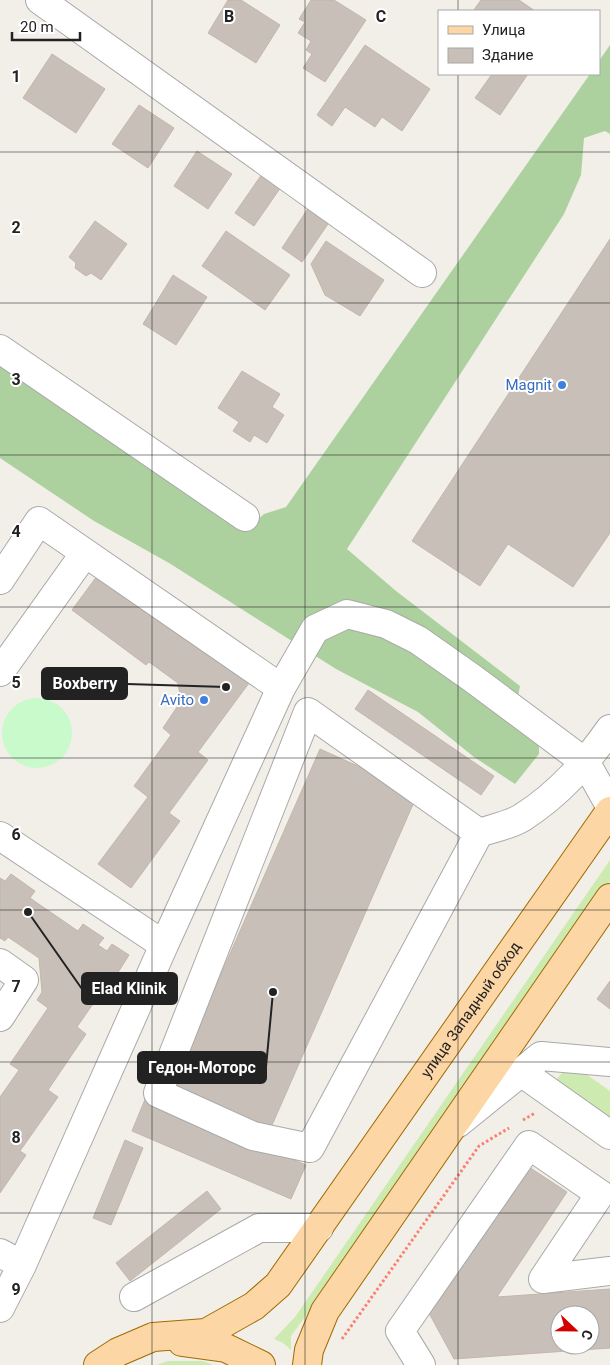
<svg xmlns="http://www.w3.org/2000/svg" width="610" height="1365" viewBox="0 0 610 1365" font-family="Roboto,sans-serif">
	<rect width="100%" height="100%" fill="#f2efe9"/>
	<!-- grass -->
	<path fill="#cdebb0" d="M 610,860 L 610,881 L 358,1245 L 291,1336 L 291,1350 L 283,1343 L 274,1339 L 295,1317 Z
		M 576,1072 L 586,1074 L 610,1091 L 610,1116 L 604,1125 L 554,1082 L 562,1073 Z
		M 168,1361 L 203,1361 L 214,1365 L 156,1365 Z"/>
	<!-- forest -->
	<path fill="#add19e" d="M 610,45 L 610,134 L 605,131 L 584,138 L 581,175 L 564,214 L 347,549 L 396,591 L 520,686 L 514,717 L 539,738 L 539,754 L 515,784 L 474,757 L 418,712 L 336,669 L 169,563 L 94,521 L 0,458 L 0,364 L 245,531 L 264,514 L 286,507 L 590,74 L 599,74 L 599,61 Z"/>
	<!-- park -->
	<path fill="#c8facc" d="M2 733a35 35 0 1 1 70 0a35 35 0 1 1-70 0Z"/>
	<!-- building -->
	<path fill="#c7bfb8" stroke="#c4b6ab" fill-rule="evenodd" d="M 228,0 L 241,0 L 280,25 L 256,63 L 208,33 Z
		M 311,0 L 334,0 L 366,20 L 325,82 L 303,68 L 312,54 L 306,50 L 311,41 L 298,33 L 305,22 L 299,19 Z
		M 481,0 L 519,0 L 535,11 L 473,11 Z
		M 365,45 L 430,89 L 402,131 L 382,117 L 375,127 L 345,107 L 332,126 L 317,115 Z
		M 52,54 L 105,89 L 76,133 L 23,98 Z
		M 492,74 L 528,74 L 500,115 L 475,98 Z
		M 139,105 L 174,128 L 148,168 L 112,144 Z
		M 197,151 L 232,174 L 208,209 L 174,186 Z
		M 262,174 L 281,187 L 254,226 L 235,213 Z
		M 309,207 L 330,221 L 302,262 L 282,248 Z
		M 95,221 L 127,244 L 101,280 L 91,273 L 86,276 L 75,268 L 76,263 L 69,257 Z
		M 226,231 L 290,275 L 265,310 L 202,266 Z
		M 610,239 L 610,533 L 573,587 L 508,544 L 480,586 L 412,541 Z
		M 326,241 L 384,280 L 360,316 L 325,295 L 311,264 Z
		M 173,275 L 207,297 L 176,345 L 143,324 Z
		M 242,371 L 280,394 L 272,407 L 284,415 L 267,443 L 254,435 L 250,442 L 233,431 L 239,422 L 218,408 Z
		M 100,572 L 249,683 L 198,752 L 208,760 L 169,813 L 180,821 L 131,888 L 98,864 L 148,797 L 134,786 L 171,735 L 163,728 L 181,701 L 178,683 L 149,662 L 146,665 L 72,610 Z
		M 368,690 L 494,776 L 481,795 L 355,709 Z
		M 320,749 L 418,793 L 269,1132 L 171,1088 Z
		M 11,874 L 35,891 L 30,898 L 78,931 L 83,924 L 104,938 L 98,945 L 107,951 L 112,944 L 129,955 L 117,974 L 115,972 L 77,1027 L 86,1034 L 48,1090 L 58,1097 L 20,1151 L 26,1155 L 0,1193 L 0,1097 L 19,1070 L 10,1064 L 48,1008 L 37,1000 L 42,992 L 39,958 L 8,937 L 5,941 L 0,938 L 0,878 L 5,881 Z
		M 610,981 L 610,1009 L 597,999 Z
		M 146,1097 L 306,1165 L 291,1199 L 132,1131 Z
		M 125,1140 L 143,1148 L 111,1225 L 93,1218 Z
		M 526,1165 L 567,1192 L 497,1297 L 610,1289 L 610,1348 L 454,1359 L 429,1313 ZM 560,1315 L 590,1315 L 590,1345 L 560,1345 Z
		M 207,1191 L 221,1209 L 130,1281 L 116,1263 Z"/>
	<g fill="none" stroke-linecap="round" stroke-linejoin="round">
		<!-- minor casing -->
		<g stroke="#a9a9a9" stroke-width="30">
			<path id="minor" d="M 40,0 L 422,273
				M 0,349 L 245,517
				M 0,580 L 39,521 L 281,688
				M 0,672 L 85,553
				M 479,833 L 308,712 L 158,1093 L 253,1136 L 310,1148 L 479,833 C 493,828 511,825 523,817 C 560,793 586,763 610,729
				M 0,836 L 164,945 L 22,1265 L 0,1253
				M 164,945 L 281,688 L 315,629 L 347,614 L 386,624 L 418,640 L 472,678 L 586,763 L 610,806
				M 0,963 L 24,980 L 0,1017
				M 521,1072 L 610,1135
				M 458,1123 L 541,1056 L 610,1062
				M 134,1297 L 259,1228 L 319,1228
				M 0,1308 L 22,1265
				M 421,1365 L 400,1331 L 529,1145 L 600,1194 L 543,1279 L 610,1271"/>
		</g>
		<!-- major casing -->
		<g stroke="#a06b00" stroke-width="30">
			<g id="major">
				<path d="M 182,1342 L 226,1348 L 261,1365"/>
				<path id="s1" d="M 98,1365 L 118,1352 L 153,1337 L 206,1333 L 254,1306 L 278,1285 L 610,811"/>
				<path d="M 307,1365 L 309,1350 L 325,1311 L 610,898"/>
			</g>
		</g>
		<!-- path -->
		<path stroke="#fa8072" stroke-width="3" stroke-dasharray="2.5 2.5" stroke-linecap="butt" d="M 523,1120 L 535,1113
			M 342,1339 L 479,1146 L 509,1128"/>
		<!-- minor -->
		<use href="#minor" stroke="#fff" stroke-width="28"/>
		<!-- major -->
		<use href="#major" stroke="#fcd6a4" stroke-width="28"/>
	</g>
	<!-- grid -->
	<path fill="none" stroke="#222" stroke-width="1" stroke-opacity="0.55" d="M 152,0 L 152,1365M 305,0 L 305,1365M 458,0 L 458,11M 458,74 L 458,1365M 0,152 L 610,152M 0,303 L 610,303M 0,455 L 610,455M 0,607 L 610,607M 0,758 L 610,758M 0,910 L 610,910M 0,1062 L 610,1062M 0,1213 L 610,1213"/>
	<!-- markers -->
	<g fill="#3f7fe0" stroke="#fff" stroke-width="2">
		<circle cx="562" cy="385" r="5"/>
		<circle cx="204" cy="700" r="5"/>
	</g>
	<g text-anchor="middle" stroke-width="4" stroke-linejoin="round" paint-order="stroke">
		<!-- shop labels -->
		<g font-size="15" fill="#366cbe" stroke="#fff" text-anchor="end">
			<text x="552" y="390">Magnit</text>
			<text x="194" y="705">Avito</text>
		</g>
		<!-- street labels -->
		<g font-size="15" fill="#222" stroke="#fff">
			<text dy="5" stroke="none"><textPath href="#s1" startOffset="538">улица Западный обход</textPath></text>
		</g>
	</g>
	<g font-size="16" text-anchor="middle" font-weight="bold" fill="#222" stroke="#fff" stroke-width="4" stroke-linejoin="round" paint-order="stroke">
		<text x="229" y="22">B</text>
		<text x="381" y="22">C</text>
		<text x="16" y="82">1</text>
		<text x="16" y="233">2</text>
		<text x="16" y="385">3</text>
		<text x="16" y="537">4</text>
		<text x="16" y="688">5</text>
		<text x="16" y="840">6</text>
		<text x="16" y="992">7</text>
		<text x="16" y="1143">8</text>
		<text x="16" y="1295">9</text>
	</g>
	<!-- callouts -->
	<path fill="none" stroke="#222" stroke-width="2" d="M226 687L127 684M28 912L82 989M273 992L266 1067"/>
	<g fill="#222" stroke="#fff" stroke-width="2">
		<circle cx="226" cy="687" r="5"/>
		<circle cx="28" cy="912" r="5"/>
		<circle cx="273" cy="992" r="5"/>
	</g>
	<g fill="#222" stroke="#222" stroke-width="2">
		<rect x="42" y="668" width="85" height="31" rx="5"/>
		<rect x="82" y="973" width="95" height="31" rx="5"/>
		<rect x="138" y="1052" width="128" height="31" rx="5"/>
	</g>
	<g font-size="16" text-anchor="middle" font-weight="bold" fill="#fff">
		<text x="85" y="689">Boxberry</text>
		<text x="129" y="994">Elad Klinik</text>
		<text x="202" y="1073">Гедон-Моторс</text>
	</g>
	<!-- legend -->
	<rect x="438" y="10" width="162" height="65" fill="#ffffff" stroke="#a7a7a7"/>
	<rect x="448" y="26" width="25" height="8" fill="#fcd6a4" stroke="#a7a7a7"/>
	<text x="482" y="35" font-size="15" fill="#222222">Улица</text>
	<rect x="448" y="48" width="25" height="15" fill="#c7bfb8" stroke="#a7a7a7"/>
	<text x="482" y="60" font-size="15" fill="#222222">Здание</text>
	<!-- north arrow -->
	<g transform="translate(575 1330) rotate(112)"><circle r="24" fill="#ffffff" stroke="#a7a7a7"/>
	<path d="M0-4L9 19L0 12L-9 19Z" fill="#d40000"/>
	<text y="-8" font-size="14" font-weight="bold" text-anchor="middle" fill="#222222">С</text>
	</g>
	<!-- scale -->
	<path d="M12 32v8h68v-8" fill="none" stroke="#222222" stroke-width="2.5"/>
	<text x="20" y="32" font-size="15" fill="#222222" stroke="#ffffff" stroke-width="4" paint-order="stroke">20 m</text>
</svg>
